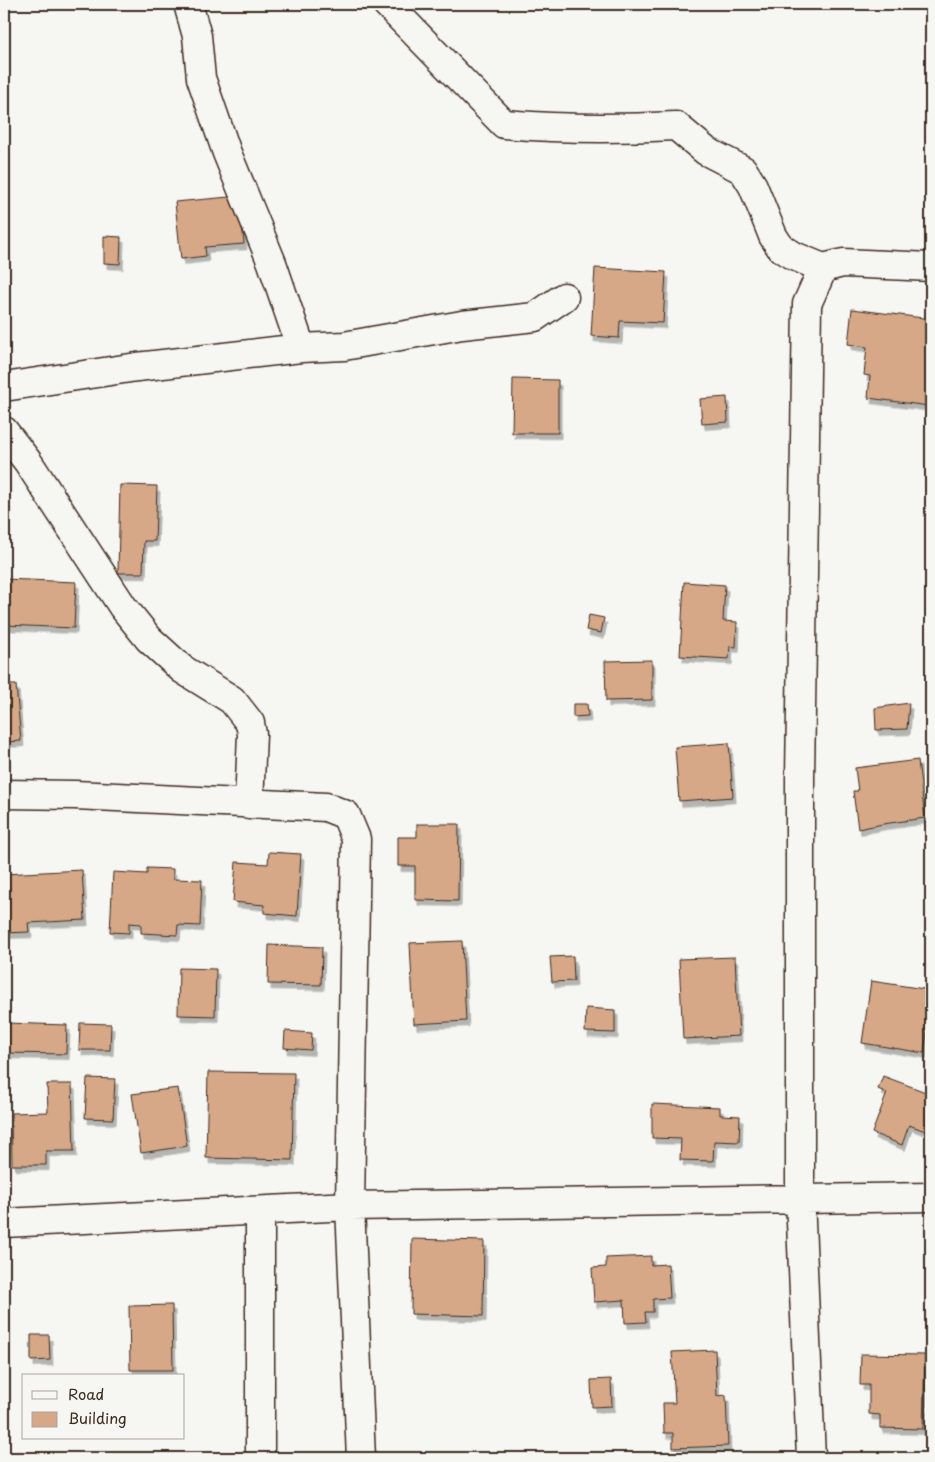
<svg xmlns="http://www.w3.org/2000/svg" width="935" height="1462" viewBox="0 0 935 1462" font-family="'Playpen Sans',sans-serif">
	<defs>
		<filter id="shadow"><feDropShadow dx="3" dy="5.5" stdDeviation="0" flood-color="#0004"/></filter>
	</defs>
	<rect width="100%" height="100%" fill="#f6f6f2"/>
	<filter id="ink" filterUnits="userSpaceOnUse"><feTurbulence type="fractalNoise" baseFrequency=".02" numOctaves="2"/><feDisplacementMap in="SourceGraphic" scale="10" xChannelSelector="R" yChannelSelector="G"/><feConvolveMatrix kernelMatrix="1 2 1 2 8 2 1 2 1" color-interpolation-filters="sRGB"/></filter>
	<g filter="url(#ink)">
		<!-- building -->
		<path fill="#d6a888" stroke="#3b2a1e" filter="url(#shadow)" d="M 240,196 L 244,244 L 205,247 L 206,256 L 181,259 L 175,202 Z
			M 104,236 L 121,237 L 120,264 L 104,263 Z
			M 595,268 L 666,272 L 663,323 L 620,321 L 619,338 L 591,336 Z
			M 852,309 L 931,319 L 931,391 L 929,406 L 868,398 L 870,376 L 864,375 L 867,347 L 848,344 Z
			M 513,379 L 558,380 L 558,433 L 512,433 Z
			M 727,397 L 728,422 L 702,424 L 700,399 Z
			M 120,485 L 157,486 L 155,541 L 144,541 L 143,573 L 118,573 Z
			M 4,579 L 76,582 L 74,628 L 4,625 Z
			M 684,582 L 725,585 L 723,621 L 737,622 L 736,647 L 730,646 L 729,659 L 680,656 Z
			M 589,615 L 604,618 L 601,633 L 586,630 Z
			M 652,660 L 652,700 L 606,701 L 605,661 Z
			M 4,685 L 16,685 L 21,741 L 4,742 Z
			M 909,703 L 907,729 L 876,730 L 875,708 Z
			M 573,704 L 587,704 L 588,716 L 573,717 Z
			M 729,743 L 733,797 L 679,801 L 675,747 Z
			M 918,760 L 925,818 L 883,824 L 858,829 L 853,791 L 858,791 L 855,768 Z
			M 417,824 L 459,824 L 458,901 L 415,900 L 415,866 L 398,866 L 398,837 L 417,837 Z
			M 269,852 L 301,854 L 297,916 L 264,913 L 264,905 L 233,902 L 236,862 L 268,864 Z
			M 147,868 L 173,869 L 173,879 L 202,880 L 200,926 L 178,925 L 177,935 L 141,933 L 141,924 L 129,923 L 129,933 L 110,932 L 113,872 L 147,874 Z
			M 82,870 L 85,920 L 28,923 L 29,932 L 4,933 L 4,874 Z
			M 462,941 L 466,1021 L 414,1024 L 410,943 Z
			M 269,945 L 322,947 L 321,985 L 268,984 Z
			M 573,956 L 574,981 L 552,982 L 550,957 Z
			M 735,957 L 739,1036 L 683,1039 L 679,959 Z
			M 179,968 L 216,969 L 215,1016 L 178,1015 Z
			M 871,981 L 931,990 L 931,1003 L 924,1053 L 862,1043 Z
			M 586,1008 L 615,1010 L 615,1033 L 585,1032 Z
			M 5,1023 L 67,1025 L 66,1054 L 4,1053 Z
			M 80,1023 L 111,1024 L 110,1050 L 79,1050 Z
			M 285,1031 L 312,1033 L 311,1050 L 284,1048 Z
			M 208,1072 L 294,1073 L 292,1160 L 206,1158 Z
			M 883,1076 L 931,1094 L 931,1133 L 909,1125 L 902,1145 L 872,1133 L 887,1093 L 878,1089 Z
			M 87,1078 L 115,1079 L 113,1119 L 85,1118 Z
			M 47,1084 L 72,1084 L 74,1151 L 46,1151 L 46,1165 L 12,1165 L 11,1113 L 48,1112 Z
			M 178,1088 L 187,1146 L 141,1153 L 132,1094 Z
			M 652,1104 L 720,1107 L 720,1115 L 740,1116 L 739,1142 L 714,1141 L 713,1161 L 680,1160 L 681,1139 L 652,1138 Z
			M 412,1239 L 484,1241 L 483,1316 L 411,1314 Z
			M 651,1256 L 651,1265 L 668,1264 L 670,1298 L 653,1299 L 653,1312 L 645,1312 L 646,1322 L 625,1323 L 624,1300 L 594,1302 L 592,1268 L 606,1267 L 606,1258 Z
			M 172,1305 L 173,1370 L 130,1370 L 129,1306 Z
			M 31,1335 L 49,1335 L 50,1360 L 31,1361 Z
			M 715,1350 L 717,1396 L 726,1395 L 728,1446 L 673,1448 L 673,1433 L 664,1433 L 663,1403 L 675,1403 L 672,1352 Z
			M 861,1354 L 925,1355 L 923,1429 L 880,1428 L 880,1415 L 869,1414 L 869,1385 L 860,1385 Z
			M 611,1379 L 612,1406 L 592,1407 L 591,1380 Z"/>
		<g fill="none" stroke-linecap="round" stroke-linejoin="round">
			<!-- minor casing -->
			<g stroke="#3b2a1e" stroke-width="31">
				<path id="minor" d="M 387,4 L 504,124 C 561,129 619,129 676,126 L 706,151 L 743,170 L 753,186 L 773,236 L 781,248 L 794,256 L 823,268
					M 301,348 L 344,346 L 462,325 L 535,317 L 564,297
					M 4,387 L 137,367 L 301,348 L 272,263 L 227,153 L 201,78 L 197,36 L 188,4
					M 4,431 L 28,462 L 123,607 L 149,639 L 182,669 L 232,700 L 250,723 L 252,734 L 249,805
					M 4,794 L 75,795 L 326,807 L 346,815 L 356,839 L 350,1206 L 361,1458
					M 4,1223 L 350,1206 L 931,1197
					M 260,1458 L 260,1212
					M 811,1458 L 800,1198 L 800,778 L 807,304 L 823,268 L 843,263 L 931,267"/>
			</g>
			<!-- minor -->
			<use href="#minor" stroke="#f6f6f2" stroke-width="28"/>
		</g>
	</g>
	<!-- margin -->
	<rect width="935" height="1462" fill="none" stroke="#f6f6f2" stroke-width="20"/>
	<rect x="10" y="10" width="915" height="1442" fill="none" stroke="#3b2a1e" stroke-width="2" filter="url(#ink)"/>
	<!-- legend -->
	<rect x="22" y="1374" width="162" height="65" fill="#f6f6f2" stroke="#aba49d"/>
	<rect x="32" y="1391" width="25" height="8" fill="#f6f6f2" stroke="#aba49d"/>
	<text x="68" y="1400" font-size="15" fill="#3b2a1e">Road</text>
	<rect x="32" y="1412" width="25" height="15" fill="#d6a888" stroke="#aba49d"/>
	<text x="68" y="1424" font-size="15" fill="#3b2a1e">Building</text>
</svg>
